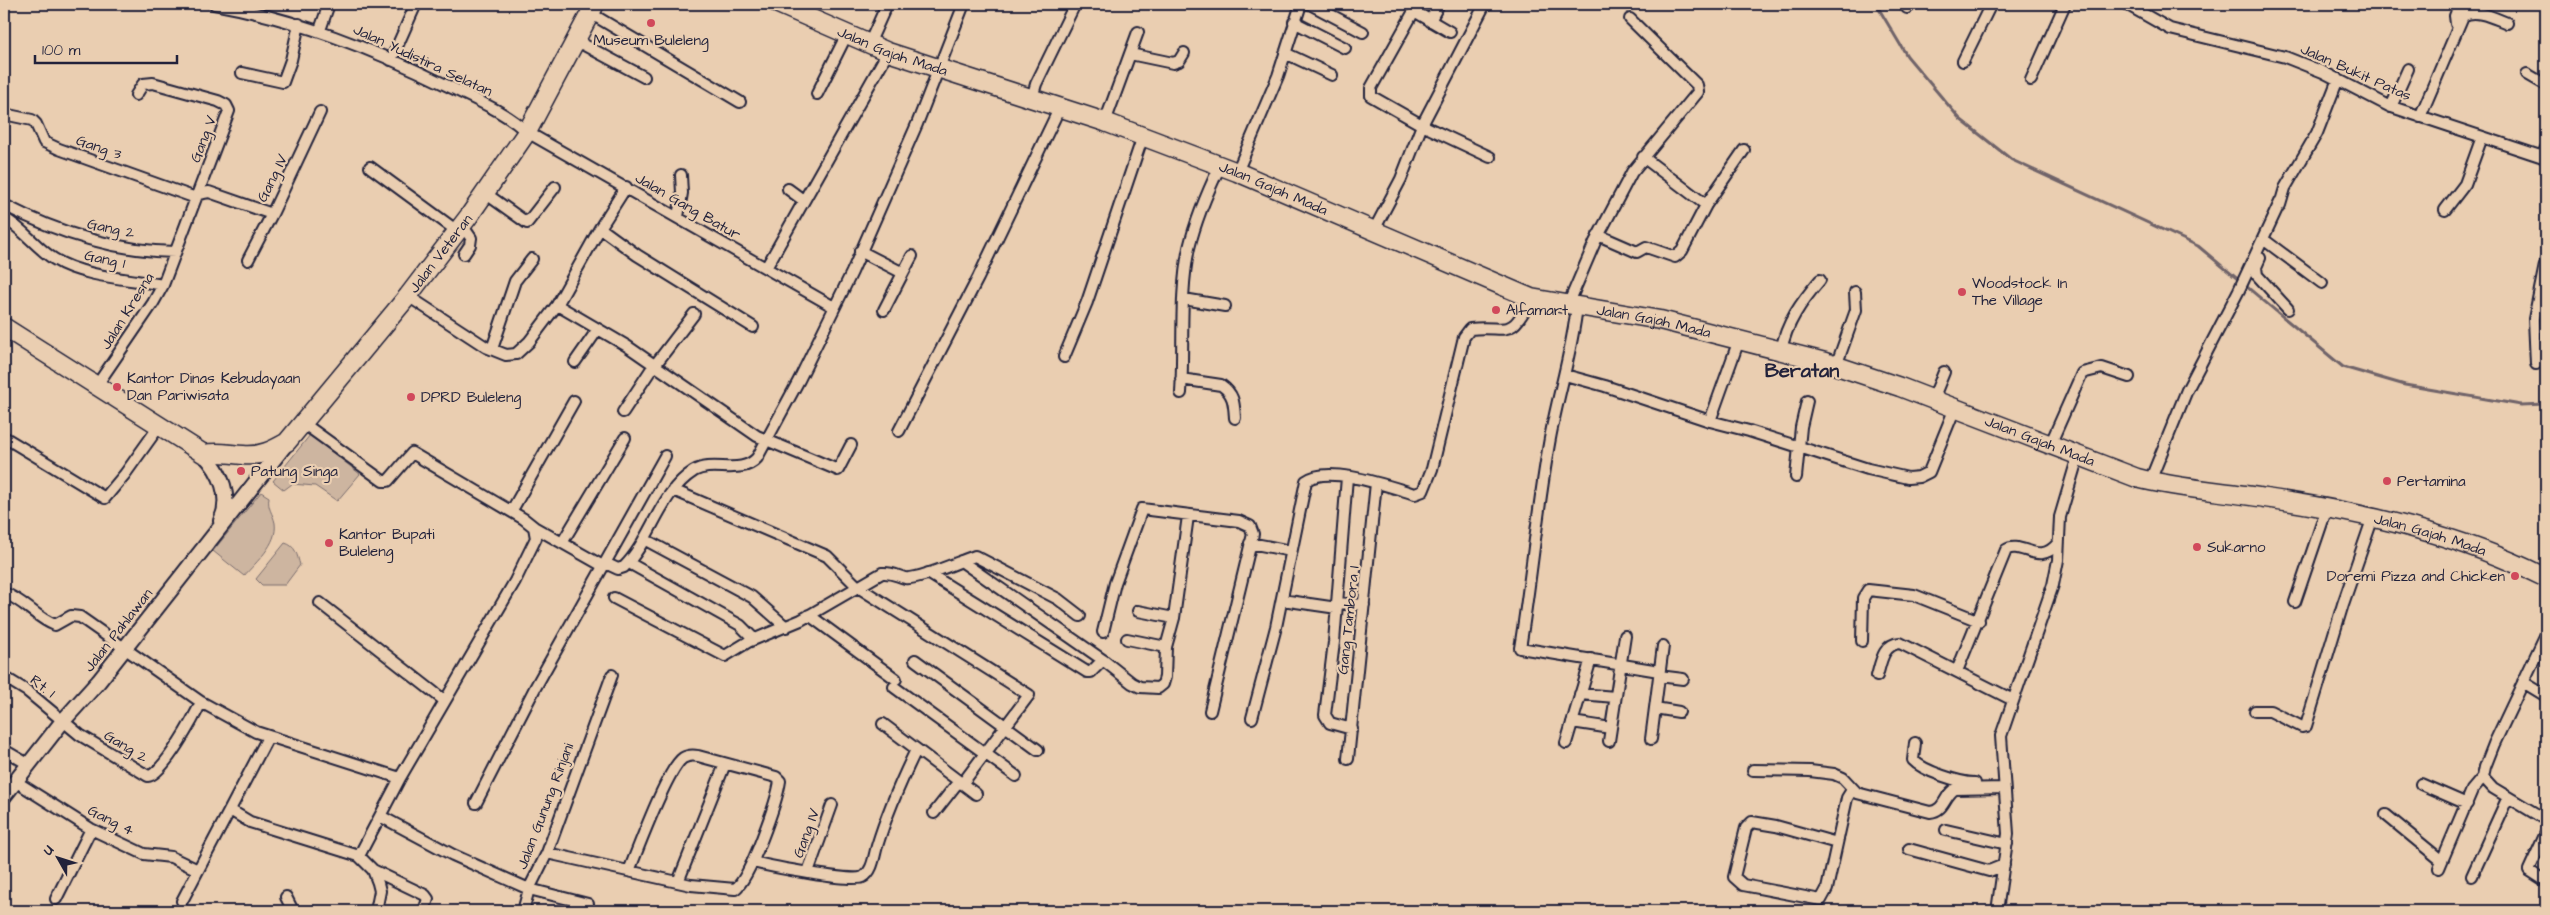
<svg xmlns="http://www.w3.org/2000/svg" width="2550" height="915" viewBox="0 0 2550 915" font-family="'Architects Daughter',sans-serif">
	<rect width="100%" height="100%" fill="#eaceb1"/>
	<filter id="ink" filterUnits="userSpaceOnUse"><feTurbulence type="fractalNoise" baseFrequency=".02" numOctaves="2"/><feDisplacementMap in="SourceGraphic" scale="10" xChannelSelector="R" yChannelSelector="G"/><feConvolveMatrix kernelMatrix="1 2 1 2 8 2 1 2 1" color-interpolation-filters="sRGB"/></filter>
	<g filter="url(#ink)">
		<!-- green -->
		<path fill="#cdb5a0" stroke="#786c6e" d="M 310,435 L 360,474 L 337,501 L 315,486 L 292,484 L 284,490 L 273,481 Z
			M 261,492 L 269,497 C 267,509 273,513 275,523 C 278,544 256,562 244,576 L 213,551 Z
			M 285,543 C 296,546 297,555 300,565 L 285,585 L 262,585 L 256,579 Z"/>
		<g fill="none" stroke-linecap="round" stroke-linejoin="round">
			<!-- stream -->
			<path stroke="#6f6469" stroke-width="3" d="M 1876,4 L 1907,56 L 1960,119 L 2012,160 L 2198,246 L 2343,367 L 2405,385 L 2521,405 L 2546,404"/>
			<!-- street casing -->
			<g stroke="#22223b" stroke-width="14">
				<path id="street" d="M 214,4 C 297,19 373,49 448,86 C 476,100 504,111 527,132 L 834,307
					M 1310,4 L 1363,32
					M 1418,4 L 1371,88 L 1371,96 L 1422,125 L 1490,157
					M 2126,4 L 2170,29 L 2285,57 L 2323,72 L 2389,106 L 2546,158
					M 1907,8 L 1910,4
					M 1414,11 L 1450,32
					M 590,13 L 740,102
					M 1430,21 L 1439,4
					M 1294,22 L 1345,48
					M 2456,24 L 2455,16 L 2460,4
					M 320,30 L 329,4
					M 575,40 L 644,77
					M 869,44 L 887,4
					M 1285,53 L 1332,75
					M 1130,54 L 1173,63 L 1179,61 L 1184,53
					M 391,60 L 416,4
					M 1963,61 L 1991,4
					M 242,73 L 283,82 L 291,60 L 299,24
					M 2527,74 L 2546,85
					M 2031,80 L 2065,4
					M 817,94 L 847,34
					M 1032,98 L 1036,84 L 1075,4
					M 2391,107 L 2408,69
					M 4,114 L 32,120 L 36,124 L 44,142 L 59,149 L 196,198
					M 2420,117 L 2463,16 C 2476,8 2494,18 2507,23
					M 1105,122 L 1138,32
					M 2542,157 L 2546,148
					M 370,167 L 457,231
					M 1237,172 L 1278,76 L 1301,4
					M 788,189 L 803,200
					M 485,193 L 527,223 L 555,187
					M 198,194 L 209,192 L 272,214 L 320,112
					M 4,205 C 58,233 114,251 175,252
					M 1706,205 L 1744,150
					M 2280,205 L 2285,188 L 2317,133 L 2338,79
					M 2445,210 L 2465,184 L 2482,137
					M 678,217 L 682,193 L 681,175
					M 4,218 C 26,231 35,247 54,259 C 82,277 131,279 163,285
					M 462,225 L 471,238 L 470,245 L 464,254
					M 600,228 L 637,255 L 753,327
					M 1373,232 L 1401,179 L 1422,125 L 1485,4
					M 1598,235 L 1637,252 L 1646,247 L 1675,257 L 1682,251 L 1706,205 L 1643,157
					M 2267,242 L 2322,283
					M 860,251 L 903,273 L 912,256
					M 2260,258 L 2256,267 L 2257,275 L 2288,309
					M 248,260 L 272,214
					M 766,268 L 888,52
					M 408,296 L 486,347 L 506,355 L 516,354 L 529,342 L 557,305 L 600,228 L 626,187
					M 1184,299 L 1225,306
					M 557,305 L 627,346 L 757,436 L 838,470 L 851,445
					M 1568,305 L 1595,242 L 1632,172 L 1698,92 L 1697,85 L 1630,19
					M 1577,306 C 1572,353 1557,397 1549,444 C 1537,512 1531,580 1520,648 L 1659,671
					M 884,310 L 903,273
					M 492,349 L 515,281 L 532,259
					M 1781,351 C 1786,323 1802,301 1820,280
					M 1064,357 L 1087,302 L 1143,136
					M 575,362 L 598,329
					M 2536,364 L 2534,319 L 2546,260
					M 655,365 L 694,314
					M 1836,366 L 1856,310 L 1855,292
					M 1565,375 L 1605,386 L 1710,421 L 1749,431 L 1868,469 L 1908,478 L 1919,477 L 1929,472 L 1955,408
					M 1181,379 L 1221,385 C 1234,394 1234,403 1235,418
					M 97,385 L 153,303 L 163,285 L 229,111 L 226,105 L 218,101 L 153,83 L 143,84 L 136,95
					M 1181,393 C 1184,345 1179,295 1189,248 C 1196,219 1207,193 1220,166
					M 1933,399 L 1944,372
					M 623,412 L 654,365
					M 1710,421 L 1739,340
					M 303,423 L 383,481 L 388,481 L 412,453 L 524,519 L 534,527 L 536,538 L 515,581 L 400,778 L 359,856
					M 899,431 L 978,278 L 1060,107
					M 4,437 L 105,498 L 125,474 L 160,425
					M 2050,445 L 2082,373 L 2102,368 L 2129,377
					M 1347,477 L 1334,642 L 1325,715 L 1330,723 L 1352,729
					M 1796,477 L 1801,427 L 1807,401
					M 2150,481 L 2187,390 L 2239,290 L 2281,200
					M 673,490 L 827,556 L 858,587 L 1029,695 L 962,784
					M 512,510 L 574,401
					M 534,527 L 603,566
					M 644,539 L 752,597 L 786,627
					M 562,543 L 625,438
					M 1250,543 L 1291,551
					M 961,561 L 1103,660 L 1132,683 L 1140,687 L 1158,688 L 1163,684 L 1165,677 L 1166,647 L 1174,618 L 1188,516
					M 605,563 L 618,569 L 624,567 C 652,539 659,493 694,471 C 713,460 741,476 757,458 L 799,380 L 852,272 L 917,124 L 964,4
					M 629,563 L 740,625 L 754,639
					M 928,573 L 1087,672 L 1091,672 L 1103,660
					M 4,593 C 24,600 36,618 55,625 L 71,616 L 80,617 L 201,702 L 256,732 L 400,778
					M 614,598 L 725,656 L 748,642 L 801,620 L 882,573 C 892,572 897,576 905,578 C 919,580 960,561 975,556 L 1058,599 L 1080,616
					M 1282,600 L 1337,608
					M 2295,602 L 2327,508
					M 320,603 L 445,701
					M 1337,603 L 1364,605
					M 1138,611 L 1174,618
					M 809,615 L 896,679
					M 1103,632 L 1115,583 L 1142,509 L 1239,521 L 1250,526 L 1253,534 L 1210,711
					M 2546,634 L 2494,744 L 2485,767 L 2483,777 L 2493,788 L 2546,820
					M 1127,639 L 1166,647
					M 1862,641 L 1863,598 L 1868,590 L 1914,595 L 1979,621
					M 915,660 L 1038,750
					M 1957,671 L 2006,550 C 2021,540 2039,567 2058,543
					M 1659,676 L 1683,679
					M 1877,676 C 1881,662 1883,644 1900,643 L 2013,700
					M 4,677 L 27,691 L 80,735 L 148,776 C 162,776 195,716 201,702
					M 2523,682 L 2546,696
					M 894,687 L 1016,776
					M 1580,694 L 1615,697
					M 1655,708 L 1679,712
					M 2255,711 L 2270,711 L 2302,727 L 2306,726 L 2343,604 L 2373,517
					M 1252,718 L 1276,627 L 1306,481 C 1327,464 1391,487 1415,494 L 1423,491 L 1432,469 L 1464,337 L 1470,329 C 1508,325 1510,341 1531,298
					M 1572,722 L 1611,728
					M 883,724 L 976,794
					M 1651,739 L 1663,646
					M 1609,741 L 1625,636
					M 1566,743 L 1591,659
					M 1915,743 L 1913,760 C 1923,771 1960,783 1975,783
					M 4,750 L 28,764
					M 1348,759 L 1376,483
					M 1753,770 L 1810,771 L 1834,774 L 1843,778 L 1857,793 L 1930,812 C 1945,811 1944,795 1955,789 L 2004,788
					M 15,781 L 91,829 L 144,854 L 171,857 L 198,870
					M 2421,784 L 2467,804
					M 476,803 L 535,688 L 665,456
					M 230,810 L 250,822 L 359,856 L 373,870 L 378,883 L 380,891 L 376,911
					M 934,813 L 959,781
					M 2386,815 L 2442,861
					M 382,817 L 453,855 L 529,889 L 588,904
					M 1946,830 L 2007,844
					M 2546,833 L 2529,870 L 2546,881
					M 1837,843 L 1776,826 L 1752,822 L 1746,828 L 1734,877 L 1743,885 L 1821,900 L 1827,889 L 1847,798 L 1852,790
					M 1909,849 L 1989,871 L 2004,865
					M 547,853 L 691,885 L 735,889 C 750,879 777,801 780,781 L 776,777 L 698,756 C 693,755 688,755 683,758 C 667,769 638,849 629,871
					M 753,862 C 768,866 854,883 863,877 C 873,871 874,856 877,846 C 887,813 901,781 916,750
					M 2439,868 L 2472,790 L 2483,777
					M 373,870 L 425,895 L 428,899 L 424,911
					M 808,872 L 832,805
					M 2472,876 L 2508,797
					M 678,882 L 725,764
					M 286,897 L 293,911
					M 56,899 L 91,829
					M 182,901 L 268,737
					M 523,911 L 529,889 L 547,853 L 612,675
					M 1997,911 L 2008,834 L 2001,736 L 2053,585 L 2058,560 L 2060,517 L 2078,456"/>
			</g>
			<!-- secondary casing -->
			<g stroke="#22223b" stroke-width="18">
				<path id="secondary" d="M 204,454 C 221,472 232,497 221,521
					M 4,796 L 62,722 L 99,681 L 285,445"/>
			</g>
			<!-- highway casing -->
			<g stroke="#22223b" stroke-width="21">
				<g id="highway">
					<path id="s1" d="M 778,4 L 888,52 L 1105,122 L 1237,172 L 1531,298 L 1660,320 L 1825,362 L 1900,387 L 2137,478 C 2179,489 2223,491 2265,498 C 2362,512 2459,534 2546,578"/>
					<path id="s2" d="M 4,327 L 204,454 C 218,451 228,454 243,455 C 260,457 273,450 287,442 L 408,296 L 469,216 L 527,132 L 595,4"/>
				</g>
			</g>
			<!-- street -->
			<use href="#street" stroke="#eaceb1" stroke-width="10"/>
			<!-- secondary -->
			<use href="#secondary" stroke="#eaceb1" stroke-width="14"/>
			<!-- highway -->
			<use href="#highway" stroke="#eaceb1" stroke-width="18"/>
		</g>
	</g>
	<!-- markers -->
	<g fill="#d1495b" stroke="#eaceb1" stroke-width="2">
		<circle cx="651" cy="23" r="5"/>
		<circle cx="1962" cy="292" r="5"/>
		<circle cx="1496" cy="310" r="5"/>
		<circle cx="117" cy="387" r="5"/>
		<circle cx="411" cy="397" r="5"/>
		<circle cx="241" cy="471" r="5"/>
		<circle cx="2387" cy="481" r="5"/>
		<circle cx="329" cy="543" r="5"/>
		<circle cx="2197" cy="547" r="5"/>
		<circle cx="2515" cy="576" r="5"/>
	</g>
	<g text-anchor="middle" stroke-width="4.5" stroke-linejoin="round" paint-order="stroke">
		<!-- poi labels -->
		<g font-size="15" fill="#22223b" stroke="#eaceb1" text-anchor="start">
			<text x="651" y="45" text-anchor="middle">Museum Buleleng</text>
			<text x="1972" y="288">Woodstock In<tspan x="1972" dy="17">The Village</tspan></text>
			<text x="1506" y="315">Alfamart</text>
			<text x="127" y="383">Kantor Dinas Kebudayaan<tspan x="127" dy="17">Dan Pariwisata</tspan></text>
			<text x="421" y="402">DPRD Buleleng</text>
			<text x="251" y="476">Patung Singa</text>
			<text x="2397" y="486">Pertamina</text>
			<text x="339" y="539">Kantor Bupati<tspan x="339" dy="17">Buleleng</tspan></text>
			<text x="2207" y="552">Sukarno</text>
			<text x="2505" y="581" text-anchor="end">Doremi Pizza and Chicken</text>
		</g>
		<!-- street labels -->
		<g font-size="15" fill="#22223b" stroke="#eaceb1">
			<text dy="5" stroke="none"><textPath href="#s1" startOffset="124">Jalan Gajah Mada</textPath></text>
			<text transform="translate(423 60) rotate(25)" y="5">Jalan Yudistira Selatan</text>
			<text transform="translate(2356 72) rotate(24)" y="5">Jalan Bukit Patas</text>
			<text transform="translate(203 139) rotate(-69)" y="5">Gang V</text>
			<text transform="translate(99 147) rotate(19)" y="5">Gang 3</text>
			<text transform="translate(272 178) rotate(-64)" y="5">Gang IV</text>
			<text dy="5" stroke="none"><textPath href="#s1" startOffset="529">Jalan Gajah Mada</textPath></text>
			<text transform="translate(688 206) rotate(30)" y="5">Jalan Gang Batur</text>
			<text transform="translate(111 228) rotate(12)" y="5">Gang 2</text>
			<text dy="5" stroke="none"><textPath href="#s2" startOffset="566">Jalan Veteran</textPath></text>
			<text transform="translate(105 259) rotate(12)" y="5">Gang 1</text>
			<text transform="translate(127 311) rotate(-58)" y="5">Jalan Kresna</text>
			<text dy="5" stroke="none"><textPath href="#s1" startOffset="934">Jalan Gajah Mada</textPath></text>
			<text dy="5" stroke="none"><textPath href="#s1" startOffset="1339">Jalan Gajah Mada</textPath></text>
			<text dy="5" stroke="none"><textPath href="#s1" startOffset="1742">Jalan Gajah Mada</textPath></text>
			<text transform="translate(1348 620) rotate(-84)" y="5">Gang Tambora I</text>
			<text transform="translate(118 630) rotate(-52)" y="5">Jalan Pahlawan</text>
			<text transform="translate(43 686) rotate(38)" y="5">Rt. 1</text>
			<text transform="translate(126 746) rotate(31)" y="5">Gang 2</text>
			<text transform="translate(545 806) rotate(-69)" y="5">Jalan Gunung Rinjani</text>
			<text transform="translate(111 820) rotate(27)" y="5">Gang 4</text>
			<text transform="translate(806 833) rotate(-70)" y="5">Gang IV</text>
		</g>
		<!-- district labels -->
		<g font-size="20" font-weight="bold" fill="#22223b" stroke="#eaceb1">
			<text x="1802" y="377">Beratan</text>
		</g>
	</g>
	<!-- margin -->
	<rect width="2550" height="915" fill="none" stroke="#eaceb1" stroke-width="20"/>
	<rect x="10" y="10" width="2530" height="895" fill="none" stroke="#22223b" stroke-width="2" filter="url(#ink)"/>
	<!-- north arrow -->
	<g transform="translate(58 858) rotate(309)" stroke="#eaceb1" stroke-width="4" paint-order="stroke">
	<path d="M0-4L9 19L0 12L-9 19Z" fill="#22223b"/>
	<text y="-8" font-size="14" font-weight="bold" text-anchor="middle" fill="#22223b">U</text>
	</g>
	<!-- scale -->
	<path d="M35 55v8h142v-8" fill="none" stroke="#22223b" stroke-width="2.5"/>
	<text x="42" y="55" font-size="15" fill="#22223b" stroke="#eaceb1" stroke-width="4" paint-order="stroke">100 m</text>
</svg>
